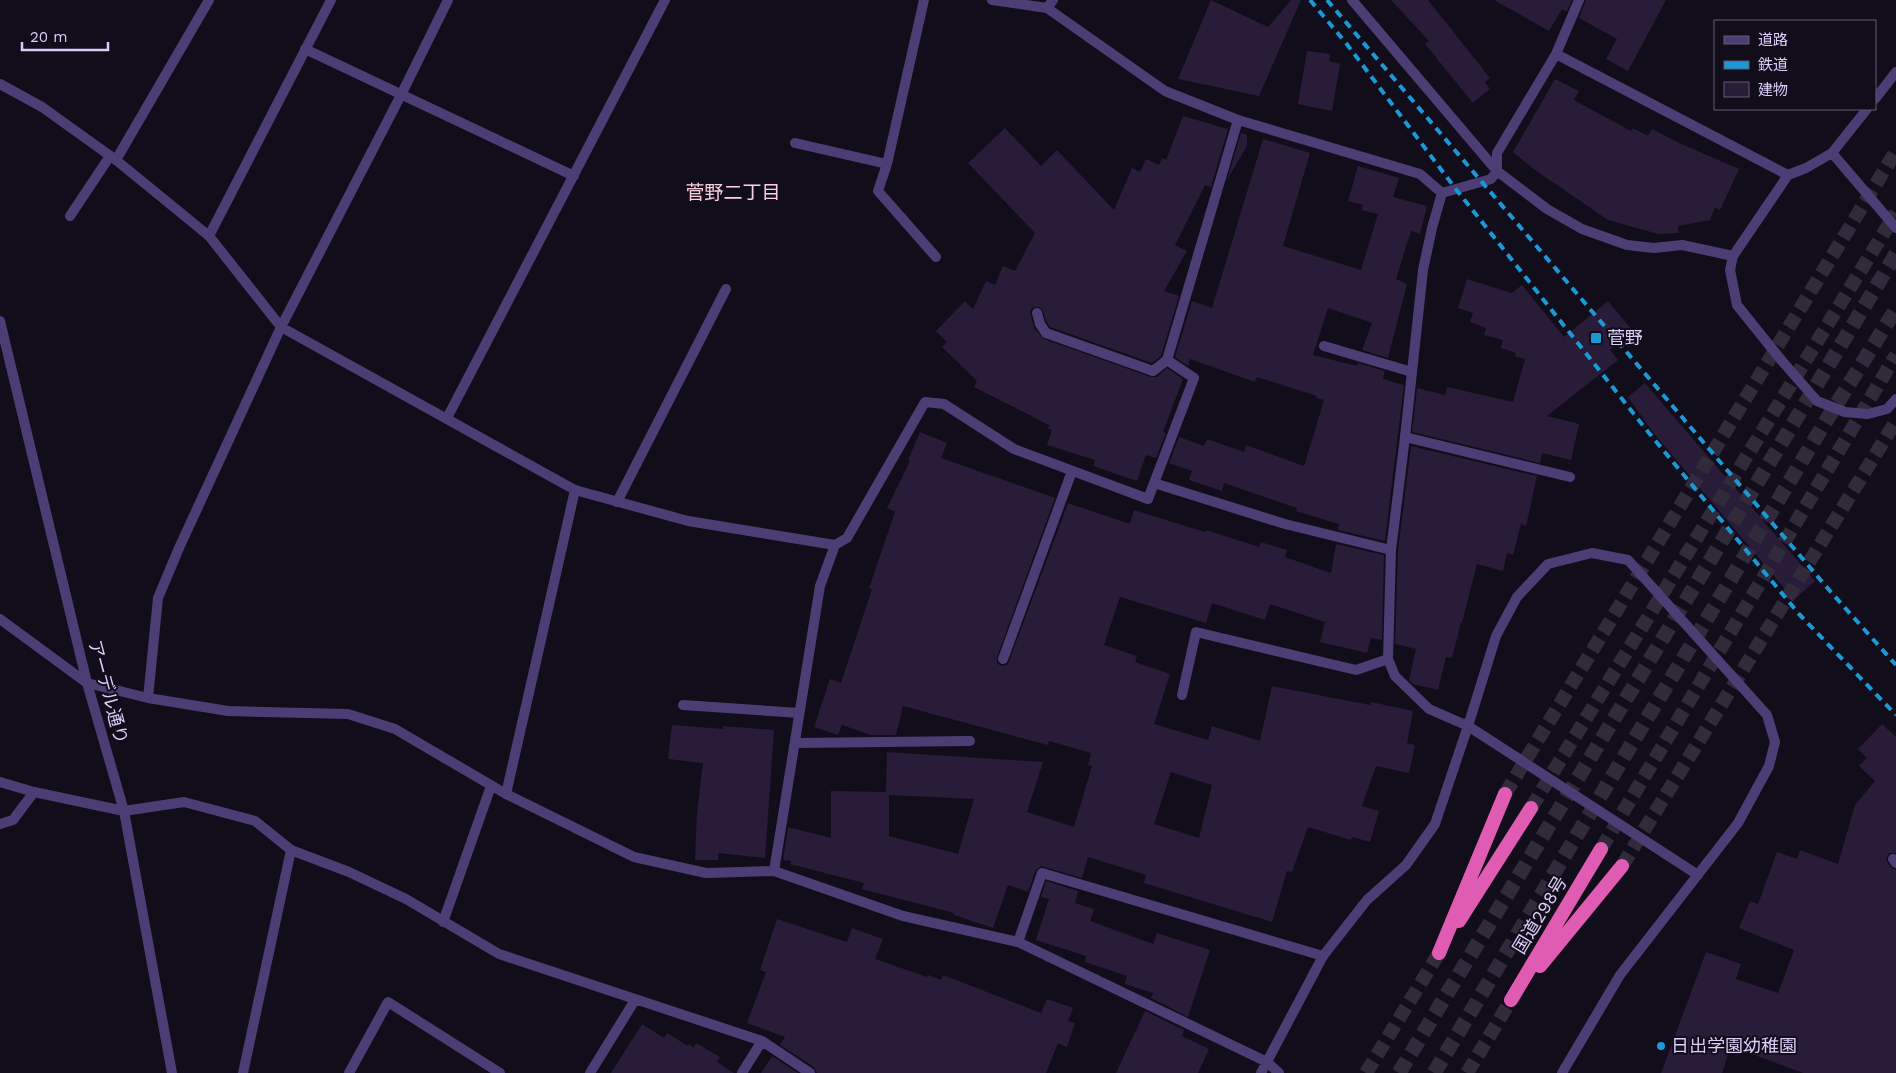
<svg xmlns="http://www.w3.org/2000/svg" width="1896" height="1073" viewBox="0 0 1896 1073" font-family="'Work Sans','Noto Sans JP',sans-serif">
	<rect width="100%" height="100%" fill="#120d1a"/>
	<!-- building -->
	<path fill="#281c39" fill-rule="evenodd" d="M 1211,0 L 1268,27 L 1291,0 L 1301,0 L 1259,96 L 1178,79 Z
		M 1391,0 L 1428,0 L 1490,78 L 1485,82 L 1490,89 L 1473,103 L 1425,44 L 1429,41 Z
		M 1494,0 L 1572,0 L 1567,11 L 1562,9 L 1549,31 Z
		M 1586,0 L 1666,0 L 1628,71 L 1606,59 L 1617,39 L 1579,18 Z
		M 1307,51 L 1330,54 L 1329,61 L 1340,64 L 1332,111 L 1298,104 Z
		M 1555,79 L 1579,91 L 1574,100 L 1631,131 L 1633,128 L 1648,136 L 1652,129 L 1679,143 L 1739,169 L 1720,210 L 1715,207 L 1710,220 L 1678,226 L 1679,233 L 1658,234 L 1608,220 L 1535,170 L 1513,152 Z
		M 1183,116 L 1228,129 L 1211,187 L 1205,185 L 1175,245 L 1187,251 L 1164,291 L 1179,296 L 1161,356 L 1152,363 L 1050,327 L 1046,321 L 1043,311 L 1039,307 L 1032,308 L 1030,312 L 1034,328 L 1044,339 L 1151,377 L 1157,377 L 1167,368 L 1183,379 L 1163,432 L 1166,433 L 1156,458 L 1146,455 L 1137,481 L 1093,466 L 1095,460 L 1047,445 L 1052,430 L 1048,429 L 1049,425 L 974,387 L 977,381 L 942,347 L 947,342 L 936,331 L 965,301 L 973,309 L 986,281 L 995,285 L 1003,266 L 1015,271 L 1035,233 L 968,163 L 1005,128 L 1041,166 L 1057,150 L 1114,210 L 1132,168 L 1140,172 L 1146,159 L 1159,165 L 1162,158 L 1166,160 Z
		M 1241,133 L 1247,135 L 1247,146 L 1227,180 Z
		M 1263,139 L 1310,153 L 1283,246 L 1361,270 L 1378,214 L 1362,210 L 1363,205 L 1348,201 L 1358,166 L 1399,178 L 1393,197 L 1427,206 L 1420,234 L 1411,231 L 1396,279 L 1407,284 L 1388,358 L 1362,350 L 1372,323 L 1328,308 L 1313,355 L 1357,366 L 1358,363 L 1385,371 L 1383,379 L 1404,385 L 1385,541 L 1338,530 L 1339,524 L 1296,511 L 1297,508 L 1224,483 L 1222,491 L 1189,480 L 1192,471 L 1169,463 L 1179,437 L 1204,446 L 1207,439 L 1244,452 L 1246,445 L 1304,466 L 1324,400 L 1316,398 L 1317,396 L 1257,377 L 1255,382 L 1190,359 L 1188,366 L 1175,357 L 1192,301 L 1212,308 Z
		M 1467,279 L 1512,293 L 1522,285 L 1564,337 L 1608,301 L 1633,331 L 1610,350 L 1618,360 L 1547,416 L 1579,424 L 1571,460 L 1542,453 L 1540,463 L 1412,432 L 1417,388 L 1445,395 L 1447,387 L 1513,402 L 1525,359 L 1515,356 L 1516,353 L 1501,348 L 1503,340 L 1484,335 L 1486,328 L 1470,322 L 1473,313 L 1458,308 Z
		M 1645,383 L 1815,581 L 1794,600 L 1652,431 L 1628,397 Z
		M 920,432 L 947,443 L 941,458 L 1055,498 L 997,657 L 997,663 L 1001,666 L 1007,665 L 1009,661 L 1068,503 L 1130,524 L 1134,510 L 1205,532 L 1206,530 L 1259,547 L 1261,542 L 1287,550 L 1285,557 L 1331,573 L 1336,544 L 1384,555 L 1382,640 L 1371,638 L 1367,653 L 1320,642 L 1325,622 L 1270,604 L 1265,620 L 1212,603 L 1206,623 L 1120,597 L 1104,645 L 1137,656 L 1135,662 L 1170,674 L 1154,724 L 1208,740 L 1212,726 L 1260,741 L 1272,686 L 1370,705 L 1371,702 L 1413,711 L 1407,743 L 1415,745 L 1409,773 L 1376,766 L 1362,806 L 1379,811 L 1370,842 L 1352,837 L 1351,840 L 1308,827 L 1292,872 L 1287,871 L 1272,922 L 1144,883 L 1146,875 L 1088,857 L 1082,878 L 1041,866 L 1036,870 L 1028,892 L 1008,885 L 993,928 L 954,915 L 954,913 L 862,889 L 864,883 L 790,864 L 791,861 L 783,860 L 788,827 L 831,838 L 831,791 L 886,792 L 887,752 L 1043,762 L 1027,812 L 1074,827 L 1092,766 L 1088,765 L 1091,753 L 1049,741 L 1048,745 L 903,706 L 896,735 L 871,735 L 842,725 L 838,735 L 814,727 L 830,679 L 841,683 L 872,589 L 869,588 L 895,512 L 887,508 L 910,461 L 908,460 ZM 1171,772 L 1212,785 L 1199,838 L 1154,824 ZM 889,795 L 974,799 L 958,854 L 889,836 Z
		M 1411,446 L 1537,476 L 1526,526 L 1521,524 L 1513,555 L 1507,553 L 1503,571 L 1477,564 L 1462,623 L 1461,622 L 1452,658 L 1446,657 L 1438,690 L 1413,684 L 1409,680 L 1416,649 L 1395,644 L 1398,551 Z
		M 1882,724 L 1896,737 L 1896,853 L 1889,853 L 1886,859 L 1890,867 L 1896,870 L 1896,1073 L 1803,1073 L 1731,1046 L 1722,1073 L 1661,1073 L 1706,952 L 1741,964 L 1736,979 L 1778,993 L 1794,950 L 1739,928 L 1750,901 L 1758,904 L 1777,852 L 1797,859 L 1800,850 L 1838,864 L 1855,805 L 1875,781 L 1859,766 L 1867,758 L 1858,749 Z
		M 672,725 L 723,729 L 723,726 L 774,730 L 765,858 L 718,853 L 718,860 L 695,860 L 697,813 L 703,763 L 668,759 Z
		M 1046,881 L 1078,891 L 1075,903 L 1094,909 L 1090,921 L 1153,944 L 1157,933 L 1210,950 L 1188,1017 L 1151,998 L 1153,993 L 1125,984 L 1127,976 L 1085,962 L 1086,956 L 1036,940 L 1049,899 L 1041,897 Z
		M 777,919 L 847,942 L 852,928 L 883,939 L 875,959 L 927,977 L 928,975 L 941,980 L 943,975 L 1041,1013 L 1047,999 L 1073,1008 L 1068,1021 L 1075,1023 L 1067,1047 L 1058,1043 L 1046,1073 L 817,1073 L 814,1067 L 780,1045 L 785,1037 L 747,1023 L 766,972 L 760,970 Z
		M 1145,1011 L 1184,1030 L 1182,1036 L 1209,1049 L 1198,1073 L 1116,1073 Z
		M 642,1024 L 664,1038 L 667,1033 L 688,1046 L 689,1044 L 694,1048 L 696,1043 L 720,1057 L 717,1062 L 734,1073 L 611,1073 Z
		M 772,1056 L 798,1073 L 761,1073 Z"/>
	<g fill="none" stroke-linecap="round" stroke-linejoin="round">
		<!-- trunk-tunnel -->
		<path stroke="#302a3b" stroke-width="14" stroke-dasharray="14 7" stroke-linecap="butt" d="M 1505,794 L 1896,151
			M 1531,808 L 1896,213
			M 1601,849 L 1896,355
			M 1622,866 L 1896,421
			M 1366,1073 L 1439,953
			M 1467,1073 L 1511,1000"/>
		<!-- motorway-tunnel -->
		<path stroke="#302a3b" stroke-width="15" stroke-dasharray="15 8" stroke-linecap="butt" d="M 1399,1073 L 1896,254
			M 1434,1073 L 1821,429 L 1896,309"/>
		<!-- service -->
		<path stroke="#4c3e74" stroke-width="10" d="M 305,49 L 574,176
			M 795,143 L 887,164 L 924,0
			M 116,160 L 209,0
			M 887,164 L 878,191 L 936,257
			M 70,216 L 110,156
			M 209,236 L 331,0
			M 1037,313 L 1040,324 L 1046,333 L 1153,371 L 1167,360 L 1238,120
			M 1324,346 L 1412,372
			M 447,418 L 665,0
			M 1405,437 L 1570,477
			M 1154,483 L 1285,524 L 1391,550
			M 1148,499 L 1194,378 L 1167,360
			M 617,502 L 726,289
			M 1003,659 L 1072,471
			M 1182,695 L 1196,632 L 1356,670 L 1388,659
			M 683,705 L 799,713
			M 796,743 L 970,741
			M 506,794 L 575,490
			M 1893,859 L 1896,863
			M 443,922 L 491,786
			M 1018,942 L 1042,873 L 1323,956
			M 243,1073 L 291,850
			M 349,1073 L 388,1002 L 500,1073"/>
		<!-- minor -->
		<path stroke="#4c3e74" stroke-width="10" d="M 992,0 L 1047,8 L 1165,91 L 1238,120 L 1420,174 L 1442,193
			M 1352,0 L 1497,171 L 1547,209 L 1582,229 L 1627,245 L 1654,248 L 1682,245 L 1733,256
			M 1047,8 L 1053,0
			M 1556,54 L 1788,175
			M 0,84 L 42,107 L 116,160 L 209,236 L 281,327 L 575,490 L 688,521 L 835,545 L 847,538 L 925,402 L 944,404 L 1014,449 L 1148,499
			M 1875,99 L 1896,72
			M 1867,109 L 1832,153 L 1806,168 L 1788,175 L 1733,256 L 1730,270 L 1737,305 L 1782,361 L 1817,401 L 1845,412 L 1868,414 L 1887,409 L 1896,399
			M 1832,153 L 1896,228
			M 1442,193 L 1491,179 L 1497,171 L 1497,153 L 1556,54 L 1579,0
			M 0,619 L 87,683 L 148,698 L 228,711 L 348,714 L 395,729 L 506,794 L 634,857 L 706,873 L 774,871 L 820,586 L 835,545
			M 148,698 L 158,598 L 179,548 L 281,327 L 401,95 L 448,0
			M 124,811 L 184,802 L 255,821 L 291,850 L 349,872 L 406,899 L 499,954 L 762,1041 L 810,1073
			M 0,824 L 13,820 L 34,792
			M 774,871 L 903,916 L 1018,942 L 1267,1062 L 1279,1073
			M 590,1073 L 635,1000
			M 742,1073 L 762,1041
			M 1261,1073 L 1323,956 L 1367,900 L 1406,865 L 1435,824 L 1468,726 L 1429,709 L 1395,676 L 1388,659 L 1391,550 L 1405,437 L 1423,270 L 1432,228 L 1442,193
			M 1562,1073 L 1620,975 L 1738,823 L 1769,766 L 1775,742 L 1767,715 L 1628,560 L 1592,553 L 1548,564 L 1517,597 L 1496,636 L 1468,726 L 1698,875"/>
		<!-- tertiary -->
		<path stroke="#4c3e74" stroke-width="10" d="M 0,321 L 87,683 L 124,811 L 172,1073
			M 0,782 L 34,792 L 124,811"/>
		<!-- trunk -->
		<path stroke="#e05cb3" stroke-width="14" d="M 1459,921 L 1531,808
			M 1439,953 L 1505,794
			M 1540,966 L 1622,866
			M 1511,1000 L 1601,849"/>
		<!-- rail -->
		<path stroke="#1b99d7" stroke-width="4" stroke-dasharray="8 6" stroke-linecap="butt" d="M 1310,0 L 1346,43 L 1455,188 L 1649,433 L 1799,614 L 1896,715
			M 1327,0 L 1830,591 L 1896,665"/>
	</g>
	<!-- markers -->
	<g fill="#1b99d7" stroke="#120d1a" stroke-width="2">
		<rect x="1590" y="332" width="12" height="12" rx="2.5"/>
		<circle cx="1661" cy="1046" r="5"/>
	</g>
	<g text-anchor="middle" stroke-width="4" stroke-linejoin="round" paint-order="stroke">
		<!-- poi labels -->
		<g font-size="18" fill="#dccdf9" stroke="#120d1a" text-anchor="start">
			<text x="1607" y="344">菅野</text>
			<text x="1671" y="1052">日出学園幼稚園</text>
		</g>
		<!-- street labels -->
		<g font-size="18" fill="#dccdf9" stroke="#120d1a">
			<text transform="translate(108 692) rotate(75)" y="6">アーデル通り</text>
			<text transform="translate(1540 915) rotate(-59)" y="6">国道298号</text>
		</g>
		<!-- neighbourhood labels -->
		<g font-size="19" fill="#f9cfe0" stroke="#120d1a">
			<text x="733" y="199">菅野二丁目</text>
		</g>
	</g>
	<!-- legend -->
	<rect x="1714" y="20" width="162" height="90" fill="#120d1a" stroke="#635a73"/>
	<rect x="1724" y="36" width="25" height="8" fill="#4c3e74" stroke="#635a73"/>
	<text x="1758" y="45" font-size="15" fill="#dccdf9">道路</text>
	<rect x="1724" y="61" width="25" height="8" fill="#1b99d7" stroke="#635a73"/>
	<text x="1758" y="70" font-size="15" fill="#dccdf9">鉄道</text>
	<rect x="1724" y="82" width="25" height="15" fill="#281c39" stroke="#635a73"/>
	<text x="1758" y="95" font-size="15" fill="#dccdf9">建物</text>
	<!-- scale -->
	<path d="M22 42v8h86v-8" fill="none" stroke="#dccdf9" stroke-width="2.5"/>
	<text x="30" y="42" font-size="15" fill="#dccdf9" stroke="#120d1a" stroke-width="4" paint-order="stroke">20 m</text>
</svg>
